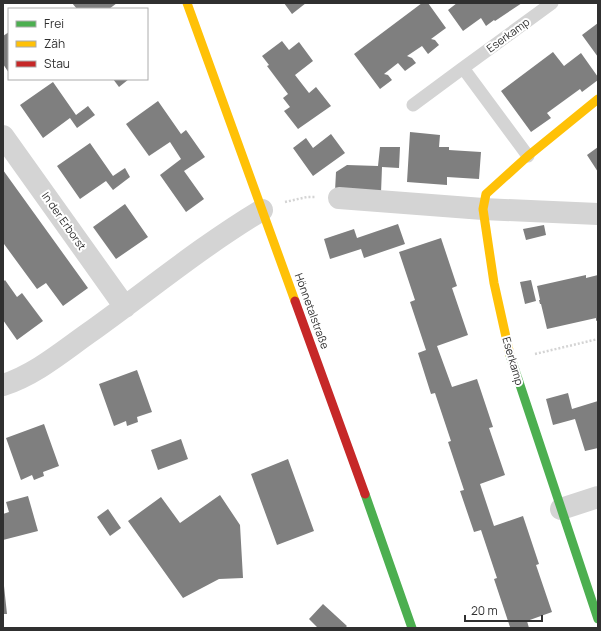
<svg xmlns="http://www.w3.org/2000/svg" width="601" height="631" viewBox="0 0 601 631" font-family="Manrope,sans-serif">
	<rect width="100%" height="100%" fill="#fff"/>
	<!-- building -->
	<path fill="#7f7f7f" d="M 72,3 L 117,3 L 109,9 L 77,9 Z
		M 284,3 L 306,3 L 292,14 Z
		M 422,3 L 428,3 L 446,28 L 431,39 L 435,40 L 439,45 L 428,54 L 422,46 L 407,56 L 412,58 L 416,63 L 405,71 L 398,63 L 384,74 L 388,75 L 392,80 L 380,89 L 354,54 Z
		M 457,3 L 522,3 L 495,21 L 494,20 L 486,26 L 481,18 L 463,31 L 448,10 Z
		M 598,23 L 598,57 L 582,35 Z
		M 9,32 L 9,73 L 3,64 L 3,36 Z
		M 282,41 L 289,50 L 299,42 L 313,61 L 295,75 L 309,93 L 316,87 L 331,106 L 298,129 L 284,111 L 290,107 L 283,98 L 288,94 L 267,66 L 269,65 L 262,56 Z
		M 553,52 L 564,66 L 581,53 L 598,77 L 598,80 L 582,92 L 580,89 L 547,113 L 551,118 L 531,132 L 501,91 Z
		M 113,79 L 129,79 L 119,87 Z
		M 53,82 L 76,115 L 88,106 L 95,115 L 77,128 L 70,118 L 43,138 L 20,105 Z
		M 158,101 L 181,134 L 186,130 L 205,157 L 184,171 L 204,199 L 186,212 L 160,175 L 181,159 L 170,142 L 149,156 L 126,124 Z
		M 410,132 L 440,135 L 439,147 L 449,147 L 449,150 L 481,152 L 479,179 L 447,177 L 447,185 L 407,182 Z
		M 331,134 L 345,153 L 313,176 L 293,148 L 306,138 L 313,148 Z
		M 90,143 L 113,176 L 125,168 L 130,177 L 113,190 L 106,181 L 80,199 L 57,166 Z
		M 380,147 L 400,147 L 399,168 L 382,167 L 381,193 L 335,191 L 336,172 L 347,165 L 378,166 Z
		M 598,147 L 598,172 L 587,155 Z
		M 3,170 L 88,288 L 63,306 L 46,283 L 37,289 L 4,244 L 3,245 Z
		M 125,204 L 148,237 L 116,259 L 93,227 Z
		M 398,224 L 405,244 L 364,258 L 361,249 L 330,259 L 324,239 L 354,229 L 357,238 Z
		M 544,225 L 546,235 L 526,240 L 523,229 Z
		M 441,238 L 457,286 L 452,288 L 468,335 L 437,346 L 452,387 L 477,379 L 493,427 L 489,428 L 505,475 L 480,484 L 494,526 L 523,516 L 539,564 L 536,565 L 552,612 L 527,621 L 529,628 L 507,628 L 510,627 L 494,579 L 497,578 L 481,530 L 474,532 L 460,491 L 464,490 L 448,442 L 451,441 L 435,393 L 431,394 L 418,353 L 426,350 L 410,302 L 415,300 L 399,252 Z
		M 586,275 L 586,278 L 598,275 L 598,320 L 596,321 L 596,318 L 547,329 L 541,304 L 540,304 L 539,300 L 540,300 L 537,286 Z
		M 5,280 L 17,297 L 22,293 L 43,321 L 17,340 L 3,320 L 3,282 Z
		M 531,280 L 536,301 L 525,304 L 520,282 Z
		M 137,370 L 152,412 L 137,417 L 138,422 L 127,426 L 126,421 L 114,426 L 99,384 Z
		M 568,393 L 572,409 L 598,401 L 598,448 L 585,451 L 575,419 L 553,425 L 546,399 Z
		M 44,424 L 59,466 L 43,472 L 44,476 L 34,480 L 32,475 L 21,480 L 6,438 Z
		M 181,439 L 188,459 L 158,470 L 151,450 Z
		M 288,459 L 314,531 L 277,545 L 251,474 Z
		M 220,495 L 240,525 L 243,578 L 219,579 L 183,598 L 128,521 L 161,497 L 180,523 Z
		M 28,496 L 38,531 L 3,540 L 3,514 L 9,512 L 6,502 Z
		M 108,509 L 121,528 L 110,536 L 97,517 Z
		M 3,586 L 4,586 L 7,614 L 3,614 Z
		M 323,604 L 347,626 L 345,628 L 318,628 L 309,619 Z"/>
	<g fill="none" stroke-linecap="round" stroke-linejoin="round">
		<!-- path -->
		<path stroke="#d4d4d4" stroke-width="2.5" stroke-dasharray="2 2" stroke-linecap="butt" d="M 285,202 L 307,197 L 316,197
			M 535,354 L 598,339"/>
		<!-- lane -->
		<path stroke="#d4d4d4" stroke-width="13" d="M 463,68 L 552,3
			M 413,105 L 463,68 L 528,156"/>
		<!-- street -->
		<path stroke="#d4d4d4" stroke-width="22" d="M 3,136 L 125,307
			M 339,198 L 483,209 L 598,214
			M 3,385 C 37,374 64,350 93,330 C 150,289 202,246 262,210
			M 561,509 L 598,497"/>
		<!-- fast -->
		<path stroke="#4caf50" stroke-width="9" d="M 510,355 L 598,619
			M 365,494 L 412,628"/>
		<!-- slow -->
		<path stroke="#ffc107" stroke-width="9" d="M 187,3 L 295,301
			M 510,355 L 494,283 L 483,209 L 486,194 L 528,156 L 598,99"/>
		<!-- jam -->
		<path stroke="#c62828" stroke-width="9" d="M 295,301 L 365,494"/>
	</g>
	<g text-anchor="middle" stroke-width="4" stroke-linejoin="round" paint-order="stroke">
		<!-- street labels -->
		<g font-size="11" fill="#303030" stroke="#fff">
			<text transform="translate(508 35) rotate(-36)" y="4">Eserkamp</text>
			<text transform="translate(64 221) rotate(55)" y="4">In der Erborst</text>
			<text transform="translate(312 311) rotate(70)" y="4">Hönnetalstraße</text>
			<text transform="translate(513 361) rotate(74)" y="4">Eserkamp</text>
		</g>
	</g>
	<!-- border -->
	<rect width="601" height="631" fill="none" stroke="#303030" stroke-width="8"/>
	<!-- legend -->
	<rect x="8" y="8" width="140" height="72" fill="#ffffff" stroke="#acacac"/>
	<rect x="16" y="21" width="20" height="6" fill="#4caf50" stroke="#acacac"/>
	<text x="44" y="28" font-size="12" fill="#303030">Frei</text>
	<rect x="16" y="41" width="20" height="6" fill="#ffc107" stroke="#acacac"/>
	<text x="44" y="48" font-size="12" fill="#303030">Zäh</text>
	<rect x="16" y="61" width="20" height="6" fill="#c62828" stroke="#acacac"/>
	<text x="44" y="68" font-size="12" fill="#303030">Stau</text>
	<!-- scale -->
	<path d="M465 615v6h77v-6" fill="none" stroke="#303030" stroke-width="2"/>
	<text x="471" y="615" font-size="12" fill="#303030" stroke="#ffffff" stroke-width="3" paint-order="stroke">20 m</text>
</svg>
